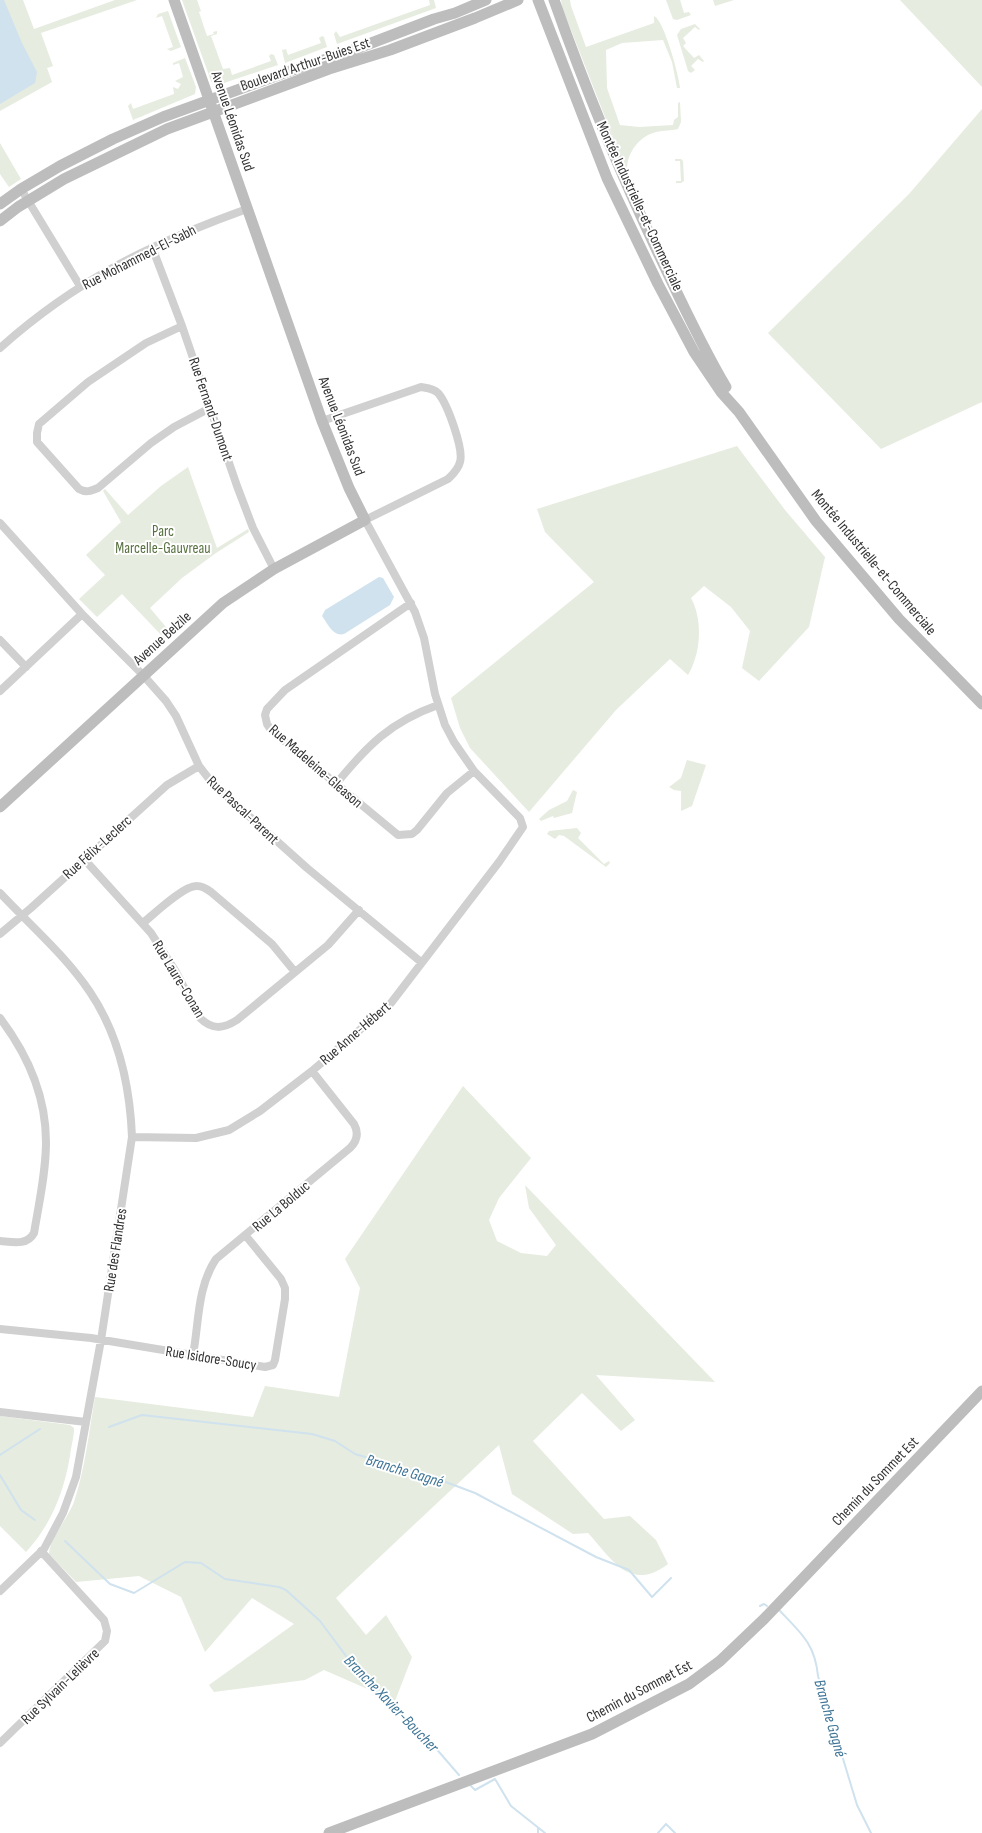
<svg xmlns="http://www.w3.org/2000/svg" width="982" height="1833" viewBox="0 0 982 1833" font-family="'Sofia Sans Condensed',sans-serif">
	<rect width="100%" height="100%" fill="#fff"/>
	<!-- green -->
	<path fill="#e6ecdf" d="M 0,0 L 23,0 L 34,29 L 115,0 L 137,0 L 41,33 L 53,66 L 47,68 L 52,82 L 0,111 Z
		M 182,0 L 197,0 L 201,11 L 199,12 L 207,36 L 214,34 L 213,32 L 217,31 L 217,34 L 211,36 L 223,69 L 230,68 L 232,75 L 271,61 L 269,56 L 271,54 L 274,55 L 278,65 L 215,86 L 211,81 Z
		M 429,0 L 434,0 L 436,8 L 337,44 L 334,34 L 336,31 L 340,37 L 430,5 Z
		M 561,0 L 570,0 L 571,6 L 586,47 L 654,23 L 654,16 C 664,20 679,76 680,88 L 677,88 L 672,62 L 663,40 L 622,43 L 606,50 L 607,88 L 620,125 L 639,127 L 673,125 L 674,120 L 678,117 L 678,103 L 680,102 L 681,122 L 678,129 C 671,131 664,130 656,132 C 640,136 628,151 627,168 L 625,168 L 562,7 Z
		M 666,0 L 680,0 L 684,13 L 689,12 L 691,15 L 677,20 L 673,19 Z
		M 713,0 L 734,0 L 715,6 Z
		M 900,0 L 982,0 L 982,87 Z
		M 168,11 L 181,47 L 171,51 L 167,49 L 173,47 L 162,16 L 156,18 L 158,14 Z
		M 695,24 L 700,29 L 699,30 L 695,27 L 683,38 L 686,43 L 683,46 L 694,58 L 699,55 L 704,61 L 703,62 L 698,59 L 691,66 L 695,70 L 691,73 L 688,71 L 677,35 L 681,29 Z
		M 322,36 L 324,37 L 327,47 L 285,63 L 282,50 L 286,49 L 288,55 L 321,43 L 319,38 Z
		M 185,58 L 196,87 L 195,94 L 133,120 L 128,106 L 131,103 L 133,109 L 174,94 L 173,87 L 178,89 L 181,84 L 175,81 L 183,77 L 179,63 L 173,65 L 173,63 Z
		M 982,109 L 982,402 L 881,449 L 768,333 L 909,194 Z
		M 0,143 L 21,179 L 9,187 L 0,174 Z
		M 675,159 L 681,159 L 683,161 L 684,181 L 681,183 L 676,183 L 676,181 L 681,181 L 680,161 L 675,161 Z
		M 737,446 L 785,510 L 825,557 L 809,627 L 759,681 L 742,668 L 750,631 L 731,607 L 704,586 L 691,598 C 703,620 701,653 688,675 L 670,659 L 616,710 L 529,812 L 470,748 L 460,728 L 451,698 L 594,582 L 545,532 L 537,509 Z
		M 188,467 L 217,548 L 248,529 L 249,532 L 216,553 L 182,578 L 150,608 L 171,633 L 164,638 L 122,594 L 97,617 L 79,599 L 105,575 L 86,555 L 121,522 L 103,491 L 105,489 L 128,515 L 161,486 Z
		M 687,760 L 706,765 L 692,806 L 681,811 L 681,791 L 674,790 L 669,787 L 681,778 Z
		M 573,790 L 577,792 L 572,813 L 554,818 L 553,816 L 541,821 L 539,819 L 549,810 L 567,801 Z
		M 577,828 L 581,833 L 578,838 L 604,864 L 609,861 L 610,863 L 606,867 L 564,836 L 559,835 L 555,839 L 547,834 L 549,831 Z
		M 463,1086 L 531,1158 L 499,1198 L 489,1220 L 497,1241 L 521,1253 L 547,1256 L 556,1245 L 529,1208 L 525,1185 L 715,1382 L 596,1375 L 635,1420 L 621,1431 L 582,1393 L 533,1441 L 604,1519 L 630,1516 L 656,1540 L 668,1564 C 630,1593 612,1559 588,1533 L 573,1534 L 512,1494 L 499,1445 L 336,1598 L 366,1635 L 386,1615 L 412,1657 L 395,1701 L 324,1670 L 305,1680 L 214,1692 L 209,1685 L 294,1624 L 252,1598 L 205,1652 L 181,1597 L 139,1576 L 76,1582 L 49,1554 C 49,1540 68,1518 74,1502 C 85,1469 89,1432 95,1397 L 253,1417 L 265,1386 L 339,1397 L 360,1288 L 345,1259 Z
		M 0,1416 L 70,1425 L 74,1428 C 74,1437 71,1447 70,1456 C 64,1492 51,1525 26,1552 L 0,1526 Z"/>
	<!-- water -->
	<path fill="#cfe2ee" d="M 0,0 L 4,0 L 22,43 L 37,72 L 35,83 L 0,104 Z
		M 379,577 L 383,578 L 394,597 L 390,605 L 344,634 C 333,637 328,624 322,616 L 325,610 Z"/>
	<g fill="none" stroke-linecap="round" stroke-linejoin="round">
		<!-- stream -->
		<path stroke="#cfe2ee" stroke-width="2" d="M 109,1427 L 142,1415 L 312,1434 L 335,1441 L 355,1454 L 427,1475 L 475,1493 L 596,1557 L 629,1570 L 652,1597 L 671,1578
			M 0,1455 L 40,1429
			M 0,1475 L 21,1510 L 35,1520
			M 65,1541 L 110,1584 L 134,1593 L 185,1562 L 201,1563 L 225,1579 L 279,1587 L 286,1590 L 320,1621 L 358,1672 L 381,1696 L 390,1702 L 415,1731 L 433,1745 L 459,1775
			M 760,1606 L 764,1604 L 767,1606
			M 780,1611 C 801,1633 815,1644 818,1676 L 857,1805 L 871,1833
			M 471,1786 L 475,1790 L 495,1779 L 511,1806 L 545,1833
			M 538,1828 L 538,1833
			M 658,1833 L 666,1824 L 675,1833"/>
		<!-- street -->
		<path stroke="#d0d0d0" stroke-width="8" d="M 21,189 L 80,286
			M 152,247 L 182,326 L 237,486 L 253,528 L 274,569
			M 182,326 L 146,343 L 88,382 L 39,424 L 37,433 L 37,442 L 79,489 C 86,493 91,491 98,488 L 151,443 L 174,427 L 210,408
			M 0,348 C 76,280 152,243 247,209
			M 0,523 L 82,614 L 143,675 L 166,701 L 176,716 L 199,766 L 213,784 L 307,868 L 421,962
			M 411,603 L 285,690 L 267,709 L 265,715 L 267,724 L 271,730 L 398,835 L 412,834 L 417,830 L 447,793 L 474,771
			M 0,640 L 26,667
			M 0,691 L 82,614
			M 336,784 C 367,746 390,722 438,705
			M 84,859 L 151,933 L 176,972 L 200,1018 C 212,1030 223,1029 237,1020 L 328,945 L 359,910
			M 0,893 C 30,925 65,955 90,992 C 119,1035 130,1086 132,1137 L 101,1340 L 76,1477 L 63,1513 L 44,1549 L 0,1591
			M 143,923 C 154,914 184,885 197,886 C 202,886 207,889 211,892 L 272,944 L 295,972
			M 0,934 L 31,908 L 167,785 L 199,766
			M 0,1018 C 28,1055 46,1096 46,1142 C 46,1172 39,1203 34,1233 C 27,1246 12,1242 0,1241
			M 132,1137 L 196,1138 L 229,1130 L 260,1111 L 312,1071 L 391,1003 L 499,862 L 523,827 L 520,818 L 474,771 L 454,742 L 445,725 L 435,694 L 424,638 L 415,612 L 365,520 L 448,479 C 453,474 458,470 460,462 C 464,449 447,403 438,393 C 433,388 427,388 421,387 L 322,421
			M 0,1329 L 91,1338 L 265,1367 L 273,1365 L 275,1360 L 285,1299 L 285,1288 L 281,1279 L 246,1236
			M 193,1355 C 199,1323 197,1287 216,1259 L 350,1148 C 357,1141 359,1133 354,1124 L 312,1071
			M 0,1412 L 86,1422
			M 0,1743 L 105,1641 L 107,1631 L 104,1620 L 41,1551"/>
		<!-- secondary -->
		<path stroke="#bdbdbd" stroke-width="11" d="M 538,0 L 607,178 L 658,284 L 694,352 L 721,392 L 739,412 L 816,521 L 899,619 L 982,704
			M 554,0 C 585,88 620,173 660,257 C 681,301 701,345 726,387
			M 0,204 L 21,189 L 60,166 L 113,139 L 163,117 L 284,73 L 348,52 L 434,19 L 455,13 L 486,0
			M 0,221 L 18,207 L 64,179 L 167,129 L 329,69 L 390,50 L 475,18 L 518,0
			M 0,807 L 223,603 L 274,569 L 365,520 L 349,488 L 322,421 L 174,0
			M 329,1833 L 592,1734 L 689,1684 L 720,1661 L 764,1619 L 982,1391"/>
	</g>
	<g text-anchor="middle" stroke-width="4" stroke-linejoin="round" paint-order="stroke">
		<!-- street labels -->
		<g font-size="15" fill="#333" stroke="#fff">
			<text transform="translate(305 64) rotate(-19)" y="5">Boulevard Arthur-Buies Est</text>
			<text transform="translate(233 121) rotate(71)" y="5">Avenue Léonidas Sud</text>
			<text transform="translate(640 206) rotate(65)" y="5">Montée Industrielle-et-Commerciale</text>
			<text transform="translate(139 257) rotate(-27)" y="5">Rue Mohammed-El-Sabh</text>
			<text transform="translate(211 409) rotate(71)" y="5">Rue Fernand-Dumont</text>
			<text transform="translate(342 426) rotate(69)" y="5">Avenue Léonidas Sud</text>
			<text transform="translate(874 562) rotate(50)" y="5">Montée Industrielle-et-Commerciale</text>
			<text transform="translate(162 638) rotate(-42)" y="5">Avenue Belzile</text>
			<text transform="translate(316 766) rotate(41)" y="5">Rue Madeleine-Gleason</text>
			<text transform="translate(243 810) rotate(43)" y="5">Rue Pascal-Parent</text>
			<text transform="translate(97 847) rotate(-42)" y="5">Rue Félix-Leclerc</text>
			<text transform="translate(179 979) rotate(59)" y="5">Rue Laure-Conan</text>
			<text transform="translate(355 1033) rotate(-41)" y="5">Rue Anne-Hébert</text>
			<text transform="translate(281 1206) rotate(-40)" y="5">Rue La Bolduc</text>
			<text transform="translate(115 1250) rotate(-81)" y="5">Rue des Flandres</text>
			<text transform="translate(211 1358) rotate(9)" y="5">Rue Isidore-Soucy</text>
			<text transform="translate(875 1481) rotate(-46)" y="5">Chemin du Sommet Est</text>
			<text transform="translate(60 1686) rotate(-44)" y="5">Rue Sylvain-Lelièvre</text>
			<text transform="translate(639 1691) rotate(-28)" y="5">Chemin du Sommet Est</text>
		</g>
		<!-- park labels -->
		<g font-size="15" fill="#56703f" stroke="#fff">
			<text x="163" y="536">Parc<tspan x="163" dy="17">Marcelle-Gauvreau</tspan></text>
		</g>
		<!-- water labels -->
		<g font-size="16" font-style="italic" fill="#3f7597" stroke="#fff">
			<text transform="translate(405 1470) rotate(17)" y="6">Branche Gagné</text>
			<text transform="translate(392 1703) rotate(46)" y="6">Branche Xavier-Boucher</text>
			<text transform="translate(831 1718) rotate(74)" y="6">Branche Gagné</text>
		</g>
	</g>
</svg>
